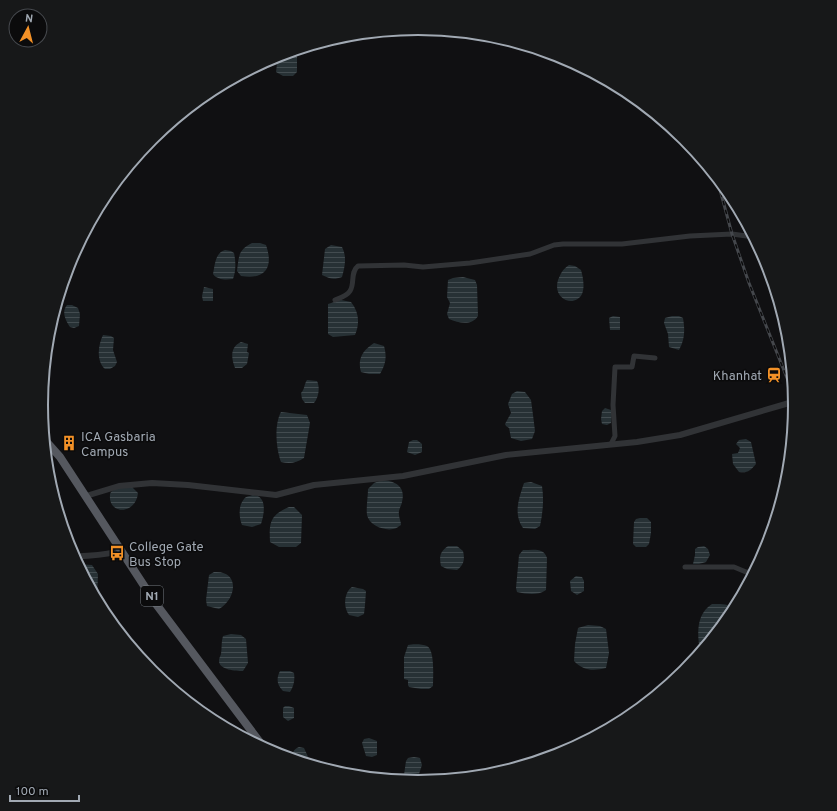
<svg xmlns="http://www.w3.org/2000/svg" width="837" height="811" viewBox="0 0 837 811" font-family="Overpass,sans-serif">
	<defs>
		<pattern id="water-rules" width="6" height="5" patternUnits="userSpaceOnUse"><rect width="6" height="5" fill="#273135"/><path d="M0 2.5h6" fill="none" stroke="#434c50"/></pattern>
	</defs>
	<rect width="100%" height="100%" fill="#101012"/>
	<!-- water -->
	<path fill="url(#water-rules)" d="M 297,50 L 297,72 L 293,76 L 283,76 L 276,72 L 278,56 Z
		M 252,243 L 260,243 L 266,245 C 274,268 265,280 241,276 L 237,271 C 239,256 238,250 252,243 Z
		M 331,245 L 342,247 C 347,257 345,266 342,277 C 334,280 330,279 322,275 L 325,249 Z
		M 225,250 L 231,251 L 234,253 C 236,262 236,271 233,279 C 226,280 217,280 213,274 C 215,265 215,253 225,250 Z
		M 569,265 L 575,266 L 581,270 C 583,277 585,287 582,294 C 575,308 552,300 558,280 C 561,273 562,270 569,265 Z
		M 463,277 L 475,280 L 477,285 L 478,316 C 472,326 459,323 449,319 L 447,314 L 450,303 L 447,297 L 448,280 L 453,278 Z
		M 204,287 L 213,289 L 213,301 L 203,301 L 202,296 Z
		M 341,300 L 351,302 C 359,312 360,323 355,335 L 333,337 L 328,334 L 328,304 Z
		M 67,305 L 72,305 L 78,308 L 80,314 L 79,326 L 74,328 L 70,327 C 66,321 61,312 67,305 Z
		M 613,316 L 620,317 L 620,330 L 610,330 L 609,318 Z
		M 672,316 L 679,316 L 683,318 C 685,330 685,339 679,350 L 669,347 L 668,334 L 664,323 L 665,318 Z
		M 103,335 L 111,336 L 114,338 L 113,350 L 117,362 L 115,366 L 110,369 L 105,369 C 96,361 98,345 103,335 Z
		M 241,342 L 248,344 L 247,352 L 249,353 L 247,364 L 242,368 L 235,368 C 231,358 230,347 241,342 Z
		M 374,343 L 384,346 C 387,357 386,364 380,374 L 369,374 L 361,372 C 357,359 363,350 374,343 Z
		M 307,380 L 317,381 C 320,387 319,397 314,403 L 305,403 L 302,399 L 301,393 C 305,389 304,384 307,380 Z
		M 517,391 L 525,392 L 531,400 L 533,415 L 535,431 L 532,439 L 521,441 L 511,438 L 509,428 L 506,426 L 505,424 L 511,413 L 508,404 L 512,394 Z
		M 605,408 L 611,410 L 612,413 L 611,423 L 607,425 L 602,424 L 601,419 L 602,411 Z
		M 281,412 L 307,415 L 310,423 L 304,458 C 296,463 290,464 281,462 C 276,448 274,425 281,412 Z
		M 746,439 L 751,442 L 756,464 C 750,471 748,473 739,472 L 733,464 L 732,454 L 738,453 L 740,448 L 736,444 L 739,440 Z
		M 413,440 L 417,440 L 422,444 L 422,452 L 415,455 L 407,452 L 409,442 Z
		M 382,480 C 395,481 406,486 402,502 C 401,507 398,510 399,515 C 399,518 401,521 401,525 C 399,526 396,529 393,529 C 384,531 369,525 367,515 C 366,507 368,497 368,489 L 374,483 Z
		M 531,482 L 542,486 C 544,499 543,512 540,526 L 535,529 L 523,528 C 513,514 519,498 524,483 Z
		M 132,487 L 138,493 C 136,515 108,515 110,495 C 110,492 113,490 116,489 C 121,487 127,488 132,487 Z
		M 253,495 C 268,496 264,515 261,524 L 252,527 L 242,525 C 239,518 238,506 244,499 C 246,496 250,496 253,495 Z
		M 289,507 L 294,507 L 302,515 L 301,543 L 296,547 L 279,547 L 270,542 C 269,523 270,515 289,507 Z
		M 640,518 L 647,518 L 651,522 L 651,533 L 649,544 L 646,547 L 636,547 L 633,544 L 634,522 L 636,519 Z
		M 448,546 L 457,546 L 463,551 C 465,559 464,565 457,570 L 447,569 L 441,566 C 439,556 440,552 448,546 Z
		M 704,546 L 708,549 L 710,555 L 706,562 L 699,564 L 693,564 L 695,555 L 695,549 L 698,547 Z
		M 523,550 C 532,550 544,547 547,558 L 546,590 C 537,596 527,594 517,592 L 516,588 L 519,555 Z
		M 77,564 L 92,565 L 98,574 L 97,601 Z
		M 214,572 C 240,570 237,599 219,609 L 207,606 L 206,600 L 209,575 Z
		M 576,576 L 582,577 L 584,581 L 584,591 L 577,595 L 571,591 L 570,581 Z
		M 352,587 L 363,589 L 366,591 L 365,605 L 364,614 L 358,617 L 349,615 C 343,608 344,592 352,587 Z
		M 712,604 C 720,604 730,603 735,610 L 732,615 L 703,652 L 700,651 C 697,634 696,614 712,604 Z
		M 588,625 L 600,626 L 606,629 L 609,653 L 606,668 C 594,671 583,671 574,661 L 575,644 L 578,628 Z
		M 231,634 L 241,635 L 246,639 L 248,663 L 243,671 C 236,671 219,670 219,661 C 219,658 220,657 221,654 C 222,648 221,642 223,636 Z
		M 408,645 C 413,644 422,644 427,646 C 435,650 433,678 433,686 L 429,689 L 421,689 L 409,687 L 408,685 L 408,680 L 404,679 L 404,657 Z
		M 280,671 L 290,671 L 294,673 C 295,680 294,686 290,692 L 283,691 C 277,685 276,679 280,671 Z
		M 285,706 L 289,706 L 294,708 L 294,718 L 288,721 L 283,717 L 283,708 Z
		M 369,738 L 377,741 L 377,755 L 372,757 L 366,756 L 362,743 L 364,739 Z
		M 299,747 L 304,748 L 310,761 L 309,765 L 294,760 C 292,754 292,750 299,747 Z
		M 414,757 L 420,758 L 422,765 L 418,777 L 409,778 L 404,775 L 406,761 L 408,758 Z"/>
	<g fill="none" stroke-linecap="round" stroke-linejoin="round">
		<!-- minor -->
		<path stroke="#313336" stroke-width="5" d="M 335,300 C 340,298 347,296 350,291 C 355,284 350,272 358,266 L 404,265 L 423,267 L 470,263 L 530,254 L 554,245 L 563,244 L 622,244 L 690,236 L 732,234 L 754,237
			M 611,444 L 615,436 L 613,405 L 615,367 L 632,367 L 634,356 L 655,358
			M 685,567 L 734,567 L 746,572 L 756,572"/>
		<!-- tertiary -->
		<path stroke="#313336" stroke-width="6" d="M 86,496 L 119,486 L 152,483 L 188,485 L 276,495 L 314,485 L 403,476 L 506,455 L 637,442 L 680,435 L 796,401
			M 73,557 C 90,555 105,556 122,550"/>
		<!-- trunk -->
		<path stroke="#55585f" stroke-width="8" d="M 44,439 L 60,457 L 156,604 L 265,749"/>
		<!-- rail casing -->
		<g stroke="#44474c" stroke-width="3">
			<path id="rail" d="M 716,175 L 732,234 L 749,283 L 795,398"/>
		</g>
		<!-- rail -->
		<use href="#rail" stroke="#0b0b0c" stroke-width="1.5" stroke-dasharray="4.5" stroke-linecap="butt"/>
	</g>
	<!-- icons -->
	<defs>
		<g id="station-bare" transform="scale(1.2)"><path d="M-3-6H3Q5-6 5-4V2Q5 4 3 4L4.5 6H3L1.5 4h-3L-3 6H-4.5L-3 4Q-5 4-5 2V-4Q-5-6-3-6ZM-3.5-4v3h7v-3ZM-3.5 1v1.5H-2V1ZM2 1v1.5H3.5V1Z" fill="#f39127" stroke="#0b0b0c" stroke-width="2.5" paint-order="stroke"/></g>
		<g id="building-bare" transform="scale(1.2)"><path d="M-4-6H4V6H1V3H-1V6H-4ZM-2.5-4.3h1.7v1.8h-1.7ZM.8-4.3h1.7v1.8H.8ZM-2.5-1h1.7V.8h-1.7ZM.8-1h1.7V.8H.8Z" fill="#f39127" stroke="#0b0b0c" stroke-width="2.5" paint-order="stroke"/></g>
		<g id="bus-bare" transform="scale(1.2)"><path d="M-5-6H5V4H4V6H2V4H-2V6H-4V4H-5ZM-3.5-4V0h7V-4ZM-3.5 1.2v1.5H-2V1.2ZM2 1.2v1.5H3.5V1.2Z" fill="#f39127" stroke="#0b0b0c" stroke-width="2.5" paint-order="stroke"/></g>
	</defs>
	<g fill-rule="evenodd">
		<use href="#station-bare" x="774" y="375"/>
		<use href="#building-bare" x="69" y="443"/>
		<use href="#bus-bare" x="117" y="553"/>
	</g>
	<g text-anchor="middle" stroke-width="3" stroke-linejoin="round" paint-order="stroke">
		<!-- shield labels -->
		<rect fill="#0b0b0c" stroke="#747a81" stroke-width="1" x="141" y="586" width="22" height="20" rx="3"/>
		<g font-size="12" font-weight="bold" fill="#a1a9b3">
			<text x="152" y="600">N1</text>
		</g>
		<!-- poi labels -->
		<g font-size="13" fill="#a1a9b3" stroke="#0b0b0c" text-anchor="start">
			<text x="762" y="380" text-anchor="end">Khanhat</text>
			<text x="81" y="441">ICA Gasbaria<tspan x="81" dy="15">Campus</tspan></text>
			<text x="129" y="551">College Gate<tspan x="129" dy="15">Bus Stop</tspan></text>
		</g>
	</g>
	<!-- crop -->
	<path d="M0 0H837V811H0ZM48 405a370 370 0 1 1 740 0a370 370 0 1 1-740 0Z" fill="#171819" fill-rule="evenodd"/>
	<path fill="none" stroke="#a1a9b3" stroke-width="2" d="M48 405a370 370 0 1 1 740 0a370 370 0 1 1-740 0Z"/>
	<!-- north arrow -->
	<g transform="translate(28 28) rotate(7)"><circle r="19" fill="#0b0b0c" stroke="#474a4f"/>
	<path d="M0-3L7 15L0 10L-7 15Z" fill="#f39127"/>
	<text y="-6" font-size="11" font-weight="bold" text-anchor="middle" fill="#a1a9b3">N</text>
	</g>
	<!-- scale -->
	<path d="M10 795v6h69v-6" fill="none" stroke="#a1a9b3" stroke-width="2"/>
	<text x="16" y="795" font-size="12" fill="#a1a9b3" stroke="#0b0b0c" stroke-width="3" paint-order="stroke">100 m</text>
</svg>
